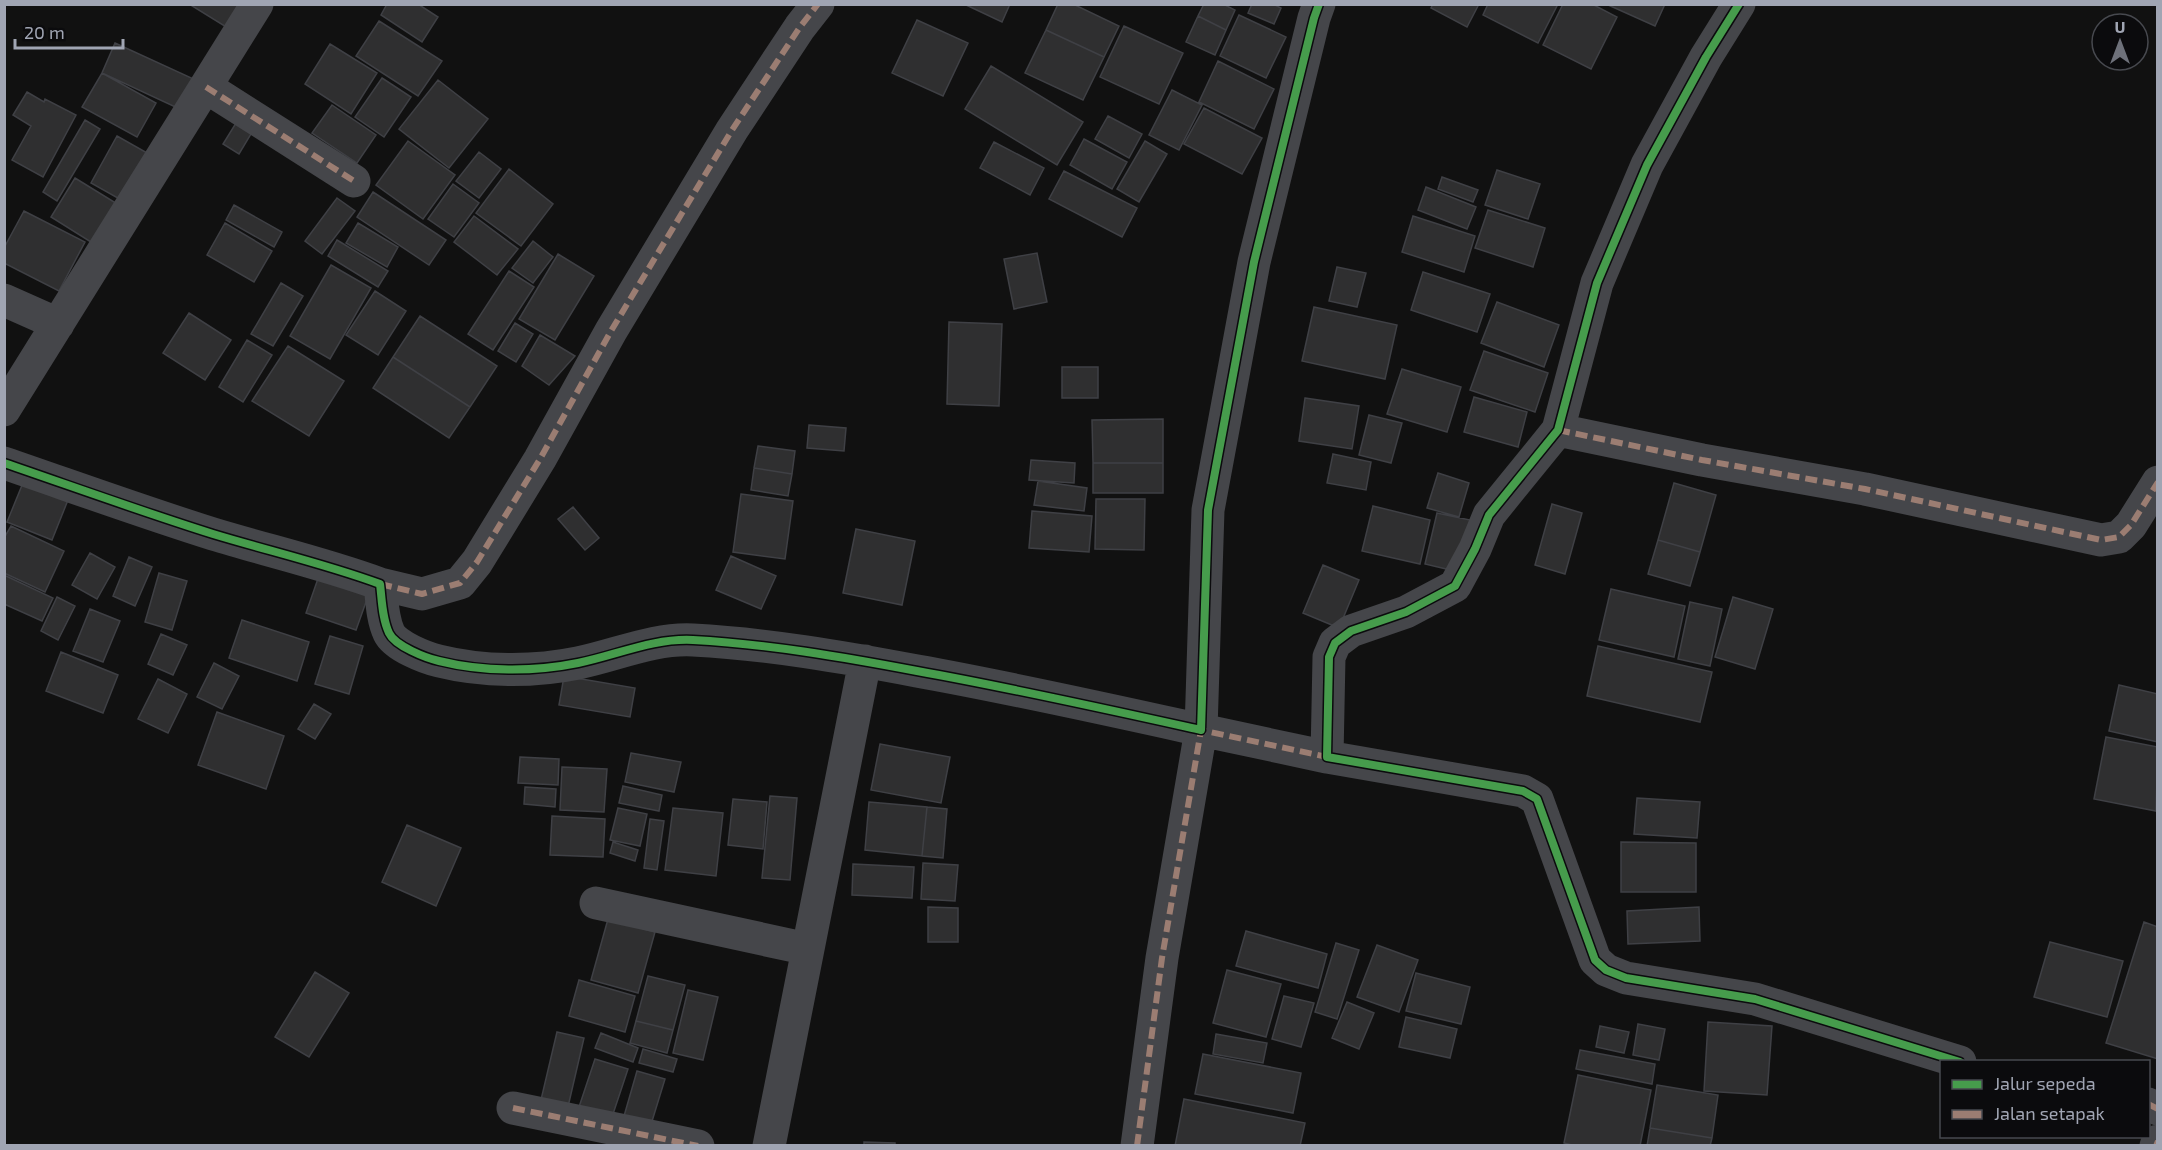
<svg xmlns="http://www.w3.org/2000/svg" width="2162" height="1150" viewBox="0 0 2162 1150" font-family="'Exo 2',sans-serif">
	<rect width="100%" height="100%" fill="#111"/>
	<!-- building -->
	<path fill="#2f2f30" stroke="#3f4045" stroke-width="1.5" d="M 189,4 L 247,4 L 231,30 Z
		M 387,4 L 418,4 L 438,17 L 422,42 L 381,15 Z
		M 964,4 L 1010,4 L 1002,22 Z
		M 1058,4 L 1073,4 L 1119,26 L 1104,57 L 1046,30 Z
		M 1204,4 L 1223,4 L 1235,10 L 1226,30 L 1198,16 Z
		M 1252,4 L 1273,4 L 1281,8 L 1274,24 L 1248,13 Z
		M 1433,4 L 1479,4 L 1467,27 L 1431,8 Z
		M 1488,4 L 1558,4 L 1538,43 L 1483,15 Z
		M 1563,4 L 1592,4 L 1617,17 L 1591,69 L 1543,45 Z
		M 1606,4 L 1665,4 L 1655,26 Z
		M 1239,15 L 1286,37 L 1266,78 L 1220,56 Z
		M 1198,16 L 1226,30 L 1215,55 L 1186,42 Z
		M 917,20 L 968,43 L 943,96 L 892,73 Z
		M 379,21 L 442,61 L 418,96 L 356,56 Z
		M 1124,26 L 1183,53 L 1159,104 L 1100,77 Z
		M 1046,30 L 1104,57 L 1083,100 L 1025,73 Z
		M 115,43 L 198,81 L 184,111 L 102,73 Z
		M 330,44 L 377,73 L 351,114 L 305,84 Z
		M 1218,61 L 1274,89 L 1254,129 L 1199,102 Z
		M 991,66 L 1083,122 L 1057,165 L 965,109 Z
		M 102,73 L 156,103 L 137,137 L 82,107 Z
		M 382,78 L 411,97 L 384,137 L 355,117 Z
		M 438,80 L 488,119 L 449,168 L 399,129 Z
		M 1172,90 L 1202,105 L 1179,150 L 1149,135 Z
		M 27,92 L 44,102 L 45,99 L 76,115 L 43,177 L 12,160 L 31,126 L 13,115 Z
		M 332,105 L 376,135 L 357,163 L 312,133 Z
		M 1204,108 L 1262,138 L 1242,174 L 1184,144 Z
		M 241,115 L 257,124 L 239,154 L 223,144 Z
		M 1108,116 L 1142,134 L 1129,158 L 1095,139 Z
		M 85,120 L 100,129 L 57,201 L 43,192 Z
		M 117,136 L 149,154 L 123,201 L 91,183 Z
		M 1084,139 L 1127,162 L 1112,189 L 1070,165 Z
		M 408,141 L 455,175 L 423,219 L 376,185 Z
		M 1145,141 L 1167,154 L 1139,202 L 1117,189 Z
		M 994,142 L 1044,168 L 1030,195 L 980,168 Z
		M 479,152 L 501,169 L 479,198 L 456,181 Z
		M 509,169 L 553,204 L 521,246 L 476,213 Z
		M 1497,170 L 1540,184 L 1528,219 L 1485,205 Z
		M 1064,171 L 1137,208 L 1122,237 L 1049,199 Z
		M 1442,177 L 1478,190 L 1473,202 L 1438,189 Z
		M 75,178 L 119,205 L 94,244 L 51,217 Z
		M 453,184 L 479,203 L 454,237 L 428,219 Z
		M 1426,187 L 1476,207 L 1467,229 L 1418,210 Z
		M 373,192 L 446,240 L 429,265 L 357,217 Z
		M 337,198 L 355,211 L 322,254 L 305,241 Z
		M 234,205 L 282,232 L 274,247 L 226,220 Z
		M 1488,210 L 1545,228 L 1533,267 L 1475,248 Z
		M 24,211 L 85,242 L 59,291 L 4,263 L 4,248 Z
		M 474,216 L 518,249 L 497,275 L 454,242 Z
		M 1413,216 L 1475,236 L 1464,272 L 1402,252 Z
		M 225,223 L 272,251 L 254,282 L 207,255 Z
		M 358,223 L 398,247 L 387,267 L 346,243 Z
		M 337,240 L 388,271 L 378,287 L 328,256 Z
		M 533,241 L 553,257 L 533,283 L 512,268 Z
		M 1037,253 L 1047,302 L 1014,309 L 1004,259 Z
		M 558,254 L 594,276 L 555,340 L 519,319 Z
		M 331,265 L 371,288 L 330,359 L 290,336 Z
		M 1337,267 L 1366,273 L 1357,307 L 1329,301 Z
		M 509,271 L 534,287 L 493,350 L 468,334 Z
		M 1423,272 L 1490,294 L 1477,332 L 1411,310 Z
		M 281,283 L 303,296 L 273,346 L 251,334 Z
		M 375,291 L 406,311 L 378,355 L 346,335 Z
		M 1497,302 L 1559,325 L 1544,367 L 1481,343 Z
		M 1314,307 L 1397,325 L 1385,379 L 1302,361 Z
		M 189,313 L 231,340 L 205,380 L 163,353 Z
		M 420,316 L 497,366 L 470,407 L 393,357 Z
		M 949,322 L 1002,324 L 999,406 L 947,404 Z
		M 515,323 L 533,334 L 516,362 L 498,351 Z
		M 540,335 L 575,356 L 549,385 L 522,366 Z
		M 247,340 L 272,355 L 243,402 L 219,387 Z
		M 288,346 L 344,381 L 309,436 L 252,401 Z
		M 1484,351 L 1548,373 L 1535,412 L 1470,390 Z
		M 393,357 L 470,407 L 449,438 L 373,388 Z
		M 1062,367 L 1098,367 L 1098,398 L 1062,398 Z
		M 1402,369 L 1461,387 L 1447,432 L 1387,414 Z
		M 1474,397 L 1527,412 L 1518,447 L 1464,432 Z
		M 1305,398 L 1359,406 L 1352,449 L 1299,441 Z
		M 1369,415 L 1402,423 L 1391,463 L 1359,455 Z
		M 1163,419 L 1163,463 L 1093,463 L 1092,420 Z
		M 809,425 L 846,428 L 844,451 L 807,448 Z
		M 758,446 L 795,451 L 792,474 L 754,468 Z
		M 1333,454 L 1371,462 L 1366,490 L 1327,483 Z
		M 1031,460 L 1075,463 L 1074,483 L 1029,480 Z
		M 1093,463 L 1163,463 L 1163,493 L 1093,493 Z
		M 754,468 L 792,474 L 788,496 L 751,490 Z
		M 27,473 L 72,490 L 52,540 L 7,522 Z
		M 1438,473 L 1469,483 L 1459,517 L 1427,508 Z
		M 1038,481 L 1087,488 L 1084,511 L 1034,505 Z
		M 1674,483 L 1716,495 L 1700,552 L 1658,540 Z
		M 741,494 L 793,501 L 785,559 L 733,552 Z
		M 1096,499 L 1145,499 L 1144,550 L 1095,549 Z
		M 1552,504 L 1582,513 L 1565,574 L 1535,565 Z
		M 1373,506 L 1430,520 L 1420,564 L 1362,551 Z
		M 573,507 L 599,538 L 585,550 L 558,519 Z
		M 1032,511 L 1092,516 L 1089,552 L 1029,548 Z
		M 1437,513 L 1470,520 L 1459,572 L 1425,564 Z
		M 11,526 L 64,551 L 45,592 L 4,573 L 4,538 Z
		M 856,529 L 915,541 L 902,605 L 843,593 Z
		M 1658,540 L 1700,552 L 1690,586 L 1648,574 Z
		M 90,553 L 115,567 L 97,599 L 72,585 Z
		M 731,556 L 776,576 L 761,609 L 716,590 Z
		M 129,557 L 152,567 L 135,606 L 113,596 Z
		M 1323,565 L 1359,580 L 1339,628 L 1303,613 Z
		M 321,570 L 371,588 L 356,630 L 306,613 Z
		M 159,573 L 187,581 L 172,630 L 145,622 Z
		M 4,575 L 53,598 L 42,621 L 4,604 Z
		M 1611,589 L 1685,606 L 1674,657 L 1599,640 Z
		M 57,597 L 75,606 L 58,640 L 41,631 Z
		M 1733,597 L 1773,609 L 1755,669 L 1715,657 Z
		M 1690,602 L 1722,609 L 1710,666 L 1678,659 Z
		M 90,609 L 120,621 L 103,662 L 73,651 Z
		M 242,620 L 309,642 L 297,681 L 229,658 Z
		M 161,634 L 187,645 L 173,675 L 148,664 Z
		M 330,636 L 363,646 L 349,694 L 315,684 Z
		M 1598,646 L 1712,672 L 1700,722 L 1587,696 Z
		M 61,652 L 118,675 L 103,713 L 46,691 Z
		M 214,663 L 239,676 L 222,709 L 197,697 Z
		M 564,676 L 635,688 L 630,717 L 559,705 Z
		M 158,679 L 187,694 L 168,733 L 138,719 Z
		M 2119,685 L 2158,694 L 2158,742 L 2109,731 Z
		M 314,704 L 331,714 L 315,739 L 298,729 Z
		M 217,712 L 284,736 L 266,789 L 198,765 Z
		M 2106,737 L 2158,747 L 2156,811 L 2094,799 Z
		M 880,744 L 950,757 L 941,803 L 871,790 Z
		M 631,753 L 681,762 L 674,792 L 625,782 Z
		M 520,757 L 559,759 L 558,785 L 518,783 Z
		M 562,767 L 607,769 L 604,812 L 560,810 Z
		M 623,786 L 662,795 L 659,811 L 619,803 Z
		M 525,787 L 556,789 L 555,807 L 524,804 Z
		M 770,796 L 797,798 L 790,880 L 762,878 Z
		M 1637,798 L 1700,802 L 1697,838 L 1634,834 Z
		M 733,799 L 767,802 L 763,849 L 728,845 Z
		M 869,802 L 927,807 L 922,856 L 865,850 Z
		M 927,807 L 947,809 L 943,858 L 922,856 Z
		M 618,808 L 647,814 L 640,846 L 610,840 Z
		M 673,808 L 723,813 L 716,876 L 665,870 Z
		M 552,816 L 605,819 L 603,857 L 550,855 Z
		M 650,819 L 664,821 L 657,870 L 644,868 Z
		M 407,825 L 461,848 L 436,906 L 382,882 Z
		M 613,842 L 638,850 L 635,861 L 610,853 Z
		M 1621,842 L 1696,843 L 1696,892 L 1621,892 Z
		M 923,863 L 958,865 L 955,901 L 921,899 Z
		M 853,864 L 914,867 L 912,898 L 852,895 Z
		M 928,907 L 958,908 L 958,942 L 928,942 Z
		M 1699,907 L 1700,941 L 1628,944 L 1627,911 Z
		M 608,919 L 655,932 L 638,993 L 591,980 Z
		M 2144,922 L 2158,927 L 2158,1059 L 2106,1043 Z
		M 1246,931 L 1327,954 L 1318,988 L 1236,966 Z
		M 2050,942 L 2123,961 L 2107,1017 L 2034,997 Z
		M 1336,943 L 1359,950 L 1337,1019 L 1315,1012 Z
		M 1377,945 L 1418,960 L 1399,1012 L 1357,997 Z
		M 1227,970 L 1281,984 L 1266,1037 L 1213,1023 Z
		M 315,972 L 349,993 L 309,1057 L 275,1037 Z
		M 1416,973 L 1470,987 L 1461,1024 L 1406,1011 Z
		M 648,976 L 685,985 L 673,1030 L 636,1021 Z
		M 579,980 L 635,996 L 625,1032 L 569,1016 Z
		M 688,990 L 718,997 L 703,1060 L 673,1053 Z
		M 1284,996 L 1314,1003 L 1301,1047 L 1272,1039 Z
		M 1347,1002 L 1374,1013 L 1359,1049 L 1332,1038 Z
		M 1406,1017 L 1457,1029 L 1450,1058 L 1399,1047 Z
		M 636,1021 L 673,1030 L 667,1053 L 630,1043 Z
		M 1708,1022 L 1772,1026 L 1767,1095 L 1704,1091 Z
		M 1638,1024 L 1665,1029 L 1659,1060 L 1633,1055 Z
		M 1600,1026 L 1629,1032 L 1624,1053 L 1596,1047 Z
		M 557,1032 L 584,1038 L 567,1111 L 540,1104 Z
		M 601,1033 L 638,1048 L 633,1062 L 595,1048 Z
		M 1216,1034 L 1267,1043 L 1263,1063 L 1213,1054 Z
		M 643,1049 L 677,1059 L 673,1072 L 639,1063 Z
		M 1580,1050 L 1655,1064 L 1652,1084 L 1576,1069 Z
		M 1203,1054 L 1301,1073 L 1293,1113 L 1195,1094 Z
		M 595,1059 L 628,1069 L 610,1123 L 577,1113 Z
		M 637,1071 L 665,1079 L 649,1131 L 622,1123 Z
		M 1578,1075 L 1651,1090 L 1640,1146 L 1576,1146 L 1564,1143 Z
		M 1657,1085 L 1718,1095 L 1712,1138 L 1650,1128 Z
		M 1184,1099 L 1305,1123 L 1300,1146 L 1175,1146 Z
		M 1650,1128 L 1712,1138 L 1710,1146 L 1647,1146 Z
		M 864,1142 L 895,1143 L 895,1146 L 864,1146 Z"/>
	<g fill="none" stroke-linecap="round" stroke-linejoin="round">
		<!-- minor -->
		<path stroke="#45464a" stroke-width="33" d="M 1739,4 L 1706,57 L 1647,165 L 1597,283 L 1558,430 L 1489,515 L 1475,549 L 1455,586 L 1406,612 L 1351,631 L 1335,643 L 1329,657 L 1327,757 L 1523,791 L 1537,799 L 1595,960 L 1606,970 L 1626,978 L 1755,999 L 1960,1062
			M 206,87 L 354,181
			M 4,300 L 58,324
			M 4,410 L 257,4
			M 1558,430 L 1702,460 L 1865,489 L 2101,540 L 2119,537 L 2131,525 L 2158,482
			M 4,463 C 74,487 143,512 213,534 C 269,551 326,564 380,584 C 382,600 382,618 389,633 C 395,646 426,658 439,661 C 483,672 534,672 578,663 C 617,655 653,638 693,640 C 768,644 843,657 917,671 C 1012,688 1106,709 1201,730 L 1208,510 L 1254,262 L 1314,18 L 1319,4
			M 380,584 L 422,594 L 460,583 L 477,562 L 540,459 L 611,331 L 732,130 L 800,27 L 818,4
			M 596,903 L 808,949
			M 2148,1104 L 2158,1109
			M 513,1108 L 698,1146
			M 769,1146 L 865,661
			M 1137,1146 L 1162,958 L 1201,730 L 1327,757
			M 2156,1146 L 2158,1141"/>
		<!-- quiet -->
		<path stroke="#9b7d72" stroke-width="6" stroke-dasharray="12 6" stroke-linecap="butt" d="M 206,87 L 354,181
			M 1558,430 L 1702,460 L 1865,489 L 2101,540 L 2119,537 L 2131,525 L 2158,482
			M 380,584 L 422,594 L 460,583 L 477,562 L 540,459 L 611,331 L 732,130 L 800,27 L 818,4
			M 2148,1104 L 2158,1109
			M 513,1108 L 698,1146
			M 1137,1146 L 1162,958 L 1201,730 L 1327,757
			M 2156,1146 L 2158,1141"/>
		<!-- cycleway casing -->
		<g stroke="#0b0b0d" stroke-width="11">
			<path id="cycleway" d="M 1739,4 L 1706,57 L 1647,165 L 1597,283 L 1558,430 L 1489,515 L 1475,549 L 1455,586 L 1406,612 L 1351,631 L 1335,643 L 1329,657 L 1327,757 L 1523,791 L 1537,799 L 1595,960 L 1606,970 L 1626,978 L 1755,999 L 1960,1062
				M 4,463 C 74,487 143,512 213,534 C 269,551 326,564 380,584 C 382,600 382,618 389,633 C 395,646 426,658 439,661 C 483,672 534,672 578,663 C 617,655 653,638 693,640 C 768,644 843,657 917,671 C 1012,688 1106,709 1201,730 L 1208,510 L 1254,262 L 1314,18 L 1319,4"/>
		</g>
		<!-- cycleway -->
		<use href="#cycleway" stroke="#469c4c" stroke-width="8"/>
	</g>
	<!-- border -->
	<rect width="2162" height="1150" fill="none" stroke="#a0a5b3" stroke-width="12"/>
	<!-- legend -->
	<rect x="1940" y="1060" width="210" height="78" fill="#0b0b0d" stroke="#47494f" stroke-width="1.5"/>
	<rect x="1952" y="1080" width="30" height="9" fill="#469c4c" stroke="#47494f" stroke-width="1.5"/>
	<text x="1994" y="1090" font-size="18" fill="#a0a5b3">Jalur sepeda</text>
	<rect x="1952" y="1110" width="30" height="9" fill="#9b7d72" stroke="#47494f" stroke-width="1.5"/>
	<text x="1994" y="1120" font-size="18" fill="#a0a5b3">Jalan setapak</text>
	<!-- north arrow -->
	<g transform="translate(2120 42)"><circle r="28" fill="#0b0b0d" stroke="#47494f" stroke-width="1.5"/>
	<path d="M0-4.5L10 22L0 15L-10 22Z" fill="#6e717a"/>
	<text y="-9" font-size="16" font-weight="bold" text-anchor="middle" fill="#a0a5b3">U</text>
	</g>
	<!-- scale -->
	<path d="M15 39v9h108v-9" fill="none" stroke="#a0a5b3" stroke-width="3"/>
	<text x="24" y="39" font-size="18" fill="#a0a5b3" stroke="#0b0b0d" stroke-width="4.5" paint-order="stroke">20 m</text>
</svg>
